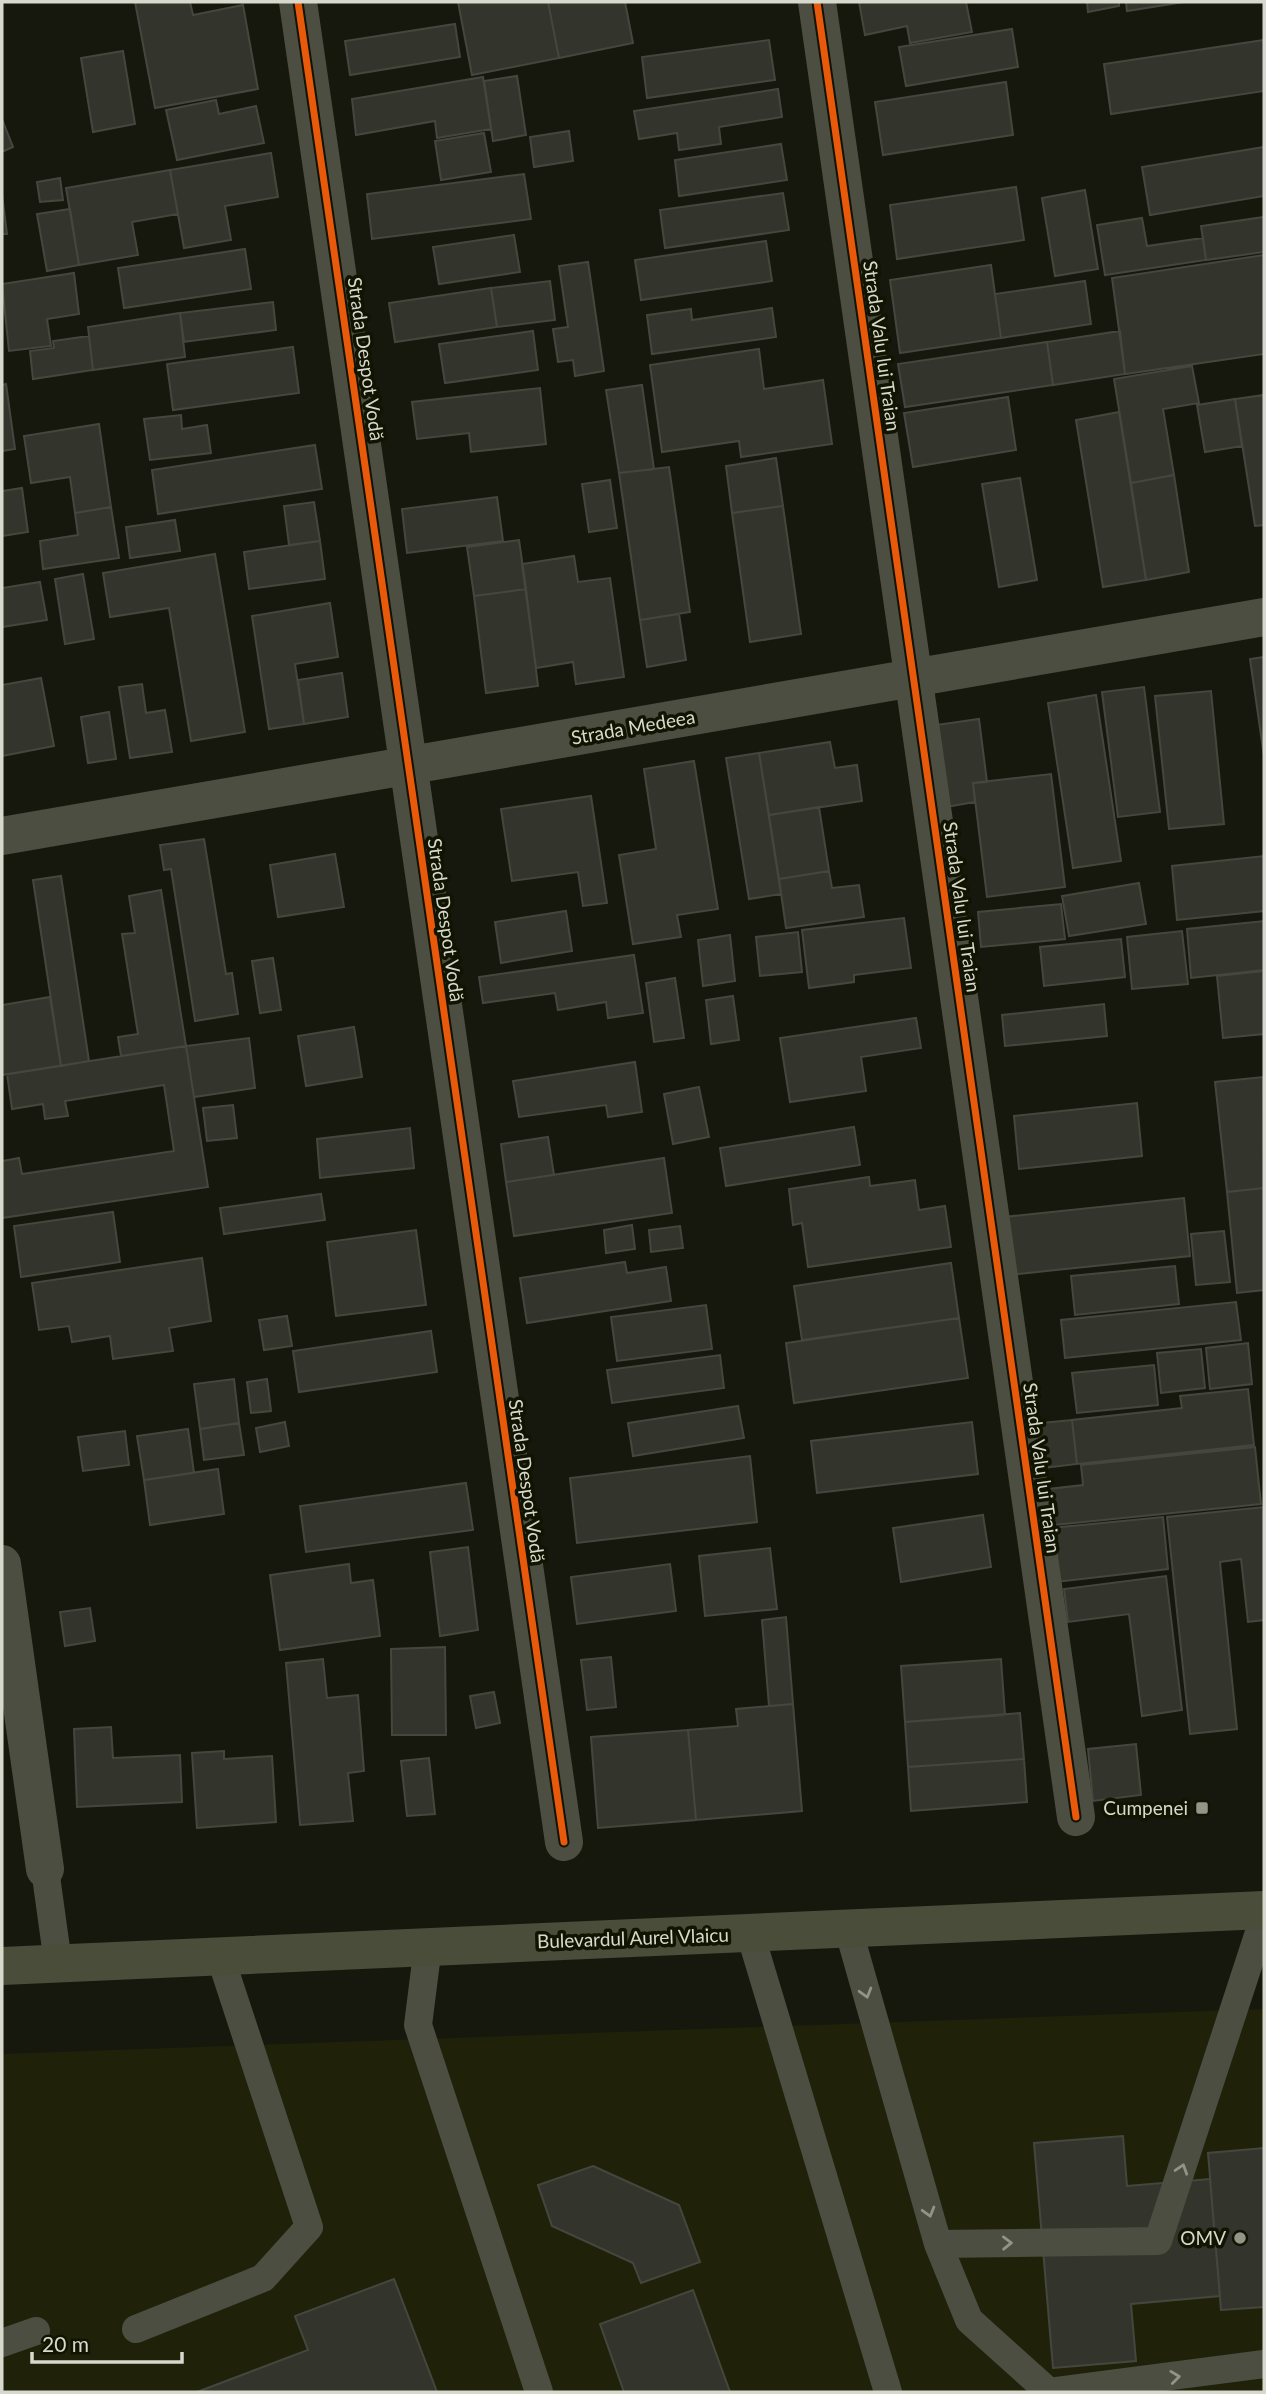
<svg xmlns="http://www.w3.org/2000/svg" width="1266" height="2394" viewBox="0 0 1266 2394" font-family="Lato,sans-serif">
	<rect width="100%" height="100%" fill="#16180e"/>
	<!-- built -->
	<path fill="#1f2209" d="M 1264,2009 L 1264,2392 L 2,2392 L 2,2054 Z"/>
	<!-- building -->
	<path fill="#33352c" stroke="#45473e" stroke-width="2" d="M 135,2 L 190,2 L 193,15 L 243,5 L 258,89 L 155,108 Z
		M 458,2 L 548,2 L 559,58 L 472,75 Z
		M 548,2 L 625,2 L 633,43 L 559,58 Z
		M 859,2 L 966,2 L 972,32 L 910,43 L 907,26 L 865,35 Z
		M 1087,2 L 1119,2 L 1119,6 L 1088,12 Z
		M 1126,2 L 1184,2 L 1127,11 Z
		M 455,24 L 460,57 L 350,75 L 345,41 Z
		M 1012,29 L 1018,67 L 906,86 L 899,47 Z
		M 769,40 L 775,80 L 647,98 L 642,57 Z
		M 1264,40 L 1264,91 L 1111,114 L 1104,64 Z
		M 123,51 L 135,124 L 93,132 L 81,58 Z
		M 517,76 L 526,135 L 493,141 L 484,81 Z
		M 483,77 L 491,129 L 437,138 L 435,121 L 356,135 L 352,99 Z
		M 1006,82 L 1013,135 L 883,155 L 875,102 Z
		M 778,89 L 782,117 L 719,127 L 721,144 L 679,150 L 677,133 L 639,139 L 634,111 Z
		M 216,100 L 219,114 L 256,106 L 264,143 L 177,160 L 166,110 Z
		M 2,119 L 13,147 L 2,152 Z
		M 569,131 L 573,161 L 534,167 L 530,137 Z
		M 484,133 L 491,172 L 441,180 L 435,141 Z
		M 781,144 L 787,180 L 679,196 L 675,160 Z
		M 1264,147 L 1264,196 L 1150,215 L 1142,167 Z
		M 271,153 L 278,197 L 225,206 L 231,240 L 184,248 L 170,170 Z
		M 170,170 L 178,214 L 132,222 L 138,255 L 79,265 L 66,188 Z
		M 524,174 L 531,219 L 372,239 L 367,194 Z
		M 60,178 L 63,200 L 40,202 L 37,182 Z
		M 1016,187 L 1024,240 L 897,259 L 890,205 Z
		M 1085,190 L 1098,269 L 1055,276 L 1042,198 Z
		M 783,193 L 789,230 L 665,248 L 660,210 Z
		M 2,195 L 7,234 L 2,234 Z
		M 70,209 L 79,265 L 47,271 L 37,214 Z
		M 1264,217 L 1264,252 L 1206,260 L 1201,226 Z
		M 1142,218 L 1147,246 L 1203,238 L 1206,260 L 1105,275 L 1097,225 Z
		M 514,235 L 520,272 L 439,284 L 433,247 Z
		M 766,241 L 772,281 L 641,300 L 635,260 Z
		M 245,249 L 251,289 L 124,308 L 118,268 Z
		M 1264,255 L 1264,354 L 1125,374 L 1112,278 Z
		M 588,262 L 604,371 L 575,376 L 573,360 L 558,362 L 553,329 L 568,327 L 559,266 Z
		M 991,265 L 1001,338 L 900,353 L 890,280 Z
		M 74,273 L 79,314 L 47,319 L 51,346 L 9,351 L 2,284 Z
		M 550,281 L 555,320 L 497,327 L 491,288 Z
		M 1085,281 L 1091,324 L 1001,338 L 995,294 Z
		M 491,288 L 497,327 L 395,342 L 389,303 Z
		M 273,302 L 276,330 L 184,342 L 180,313 Z
		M 772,308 L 776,337 L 652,354 L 647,315 L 691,309 L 692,320 Z
		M 180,313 L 185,357 L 93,370 L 88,327 Z
		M 533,331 L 538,370 L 445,383 L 439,344 Z
		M 1120,331 L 1125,374 L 1053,385 L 1047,342 Z
		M 89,336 L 93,370 L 33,379 L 30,351 L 54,348 L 53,341 Z
		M 1047,342 L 1053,385 L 905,407 L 898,364 Z
		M 293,347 L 299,393 L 173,410 L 167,364 Z
		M 759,349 L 764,389 L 823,380 L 832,444 L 741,457 L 739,441 L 662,452 L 650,365 Z
		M 1192,366 L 1199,403 L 1163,409 L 1174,475 L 1131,483 L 1114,379 Z
		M 6,384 L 15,449 L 2,451 L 2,385 Z
		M 642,385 L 654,469 L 619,473 L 606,390 Z
		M 540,388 L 546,444 L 471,452 L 469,433 L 417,439 L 412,402 Z
		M 1264,395 L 1264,525 L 1255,526 L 1235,399 Z
		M 1008,397 L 1016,450 L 913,467 L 904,413 Z
		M 1235,399 L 1242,446 L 1205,452 L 1197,405 Z
		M 1119,412 L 1146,580 L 1103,587 L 1076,420 Z
		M 181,415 L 182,429 L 207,425 L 211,453 L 150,460 L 144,419 Z
		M 99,424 L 111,507 L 75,513 L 70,477 L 31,483 L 24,436 Z
		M 315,445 L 322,489 L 158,514 L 152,470 Z
		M 776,458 L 783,506 L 732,513 L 726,466 Z
		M 669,467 L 690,612 L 640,620 L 619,473 Z
		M 1174,475 L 1189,572 L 1146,580 L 1131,483 Z
		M 1020,478 L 1037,580 L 999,587 L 982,484 Z
		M 610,480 L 617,528 L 589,532 L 582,484 Z
		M 22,488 L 28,532 L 2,536 L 2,491 Z
		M 497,497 L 503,541 L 407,553 L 402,509 Z
		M 314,502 L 320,541 L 289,545 L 284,506 Z
		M 783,506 L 801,634 L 750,642 L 732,513 Z
		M 111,507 L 119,558 L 43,569 L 40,541 L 78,535 L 75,513 Z
		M 175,520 L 180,551 L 130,558 L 126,527 Z
		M 519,540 L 526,589 L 474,596 L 467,547 Z
		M 320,541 L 325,579 L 249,589 L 244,552 Z
		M 215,554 L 245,732 L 191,741 L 169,608 L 110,617 L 103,573 Z
		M 574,556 L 578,582 L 610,578 L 624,677 L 576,684 L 573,662 L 536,668 L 522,564 Z
		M 83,574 L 94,639 L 65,644 L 55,579 Z
		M 40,582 L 47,620 L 2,627 L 2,588 Z
		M 526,589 L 538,686 L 486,693 L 474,596 Z
		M 330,603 L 338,657 L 295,664 L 304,724 L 269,729 L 252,616 Z
		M 679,614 L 686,660 L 647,667 L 640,620 Z
		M 1264,657 L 1264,756 L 1250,659 Z
		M 342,673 L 348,717 L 304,724 L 298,680 Z
		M 41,678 L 54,746 L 2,756 L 2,685 Z
		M 142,684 L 146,713 L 165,710 L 172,752 L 130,758 L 119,687 Z
		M 1144,687 L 1160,812 L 1118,817 L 1102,692 Z
		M 1211,691 L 1224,824 L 1169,829 L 1155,696 Z
		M 1096,695 L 1121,861 L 1073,868 L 1048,703 Z
		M 109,712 L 116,759 L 88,763 L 81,717 Z
		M 979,719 L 987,782 L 973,783 L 975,802 L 946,807 L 936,725 Z
		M 830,742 L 835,768 L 857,765 L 862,801 L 769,815 L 759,753 Z
		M 759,753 L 781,894 L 749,899 L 726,758 Z
		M 694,761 L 718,909 L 677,915 L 681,937 L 633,944 L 619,855 L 656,849 L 644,769 Z
		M 1051,774 L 1065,887 L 987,897 L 973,783 Z
		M 591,796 L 607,903 L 583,906 L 578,872 L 512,881 L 501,809 Z
		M 819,807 L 829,871 L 779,879 L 769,815 Z
		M 204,839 L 226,974 L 232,973 L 238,1014 L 195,1021 L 171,869 L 164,870 L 160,845 Z
		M 335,854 L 344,907 L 278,917 L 270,865 Z
		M 1264,856 L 1264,911 L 1177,920 L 1172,866 Z
		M 829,871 L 832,888 L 859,885 L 864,917 L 786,928 L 779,879 Z
		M 61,876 L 89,1061 L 61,1066 L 33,880 Z
		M 1139,883 L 1146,924 L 1069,936 L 1062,896 Z
		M 161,890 L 186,1046 L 121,1056 L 118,1037 L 138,1034 L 122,934 L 135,933 L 129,896 Z
		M 1061,904 L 1065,939 L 981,947 L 978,912 Z
		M 566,911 L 572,951 L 501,963 L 495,922 Z
		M 904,918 L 911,968 L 854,975 L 854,982 L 809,988 L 802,930 Z
		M 1264,921 L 1264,970 L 1191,978 L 1187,929 Z
		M 1182,931 L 1188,984 L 1132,989 L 1127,937 Z
		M 798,932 L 802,972 L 760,976 L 756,937 Z
		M 730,935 L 735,981 L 703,986 L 698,940 Z
		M 1121,939 L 1125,977 L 1044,986 L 1040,947 Z
		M 634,955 L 643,1013 L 608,1018 L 606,1002 L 558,1010 L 555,993 L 483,1003 L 479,977 Z
		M 273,958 L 281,1010 L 260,1013 L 252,961 Z
		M 1264,971 L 1264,1034 L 1223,1038 L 1217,976 Z
		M 675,978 L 684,1038 L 654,1042 L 646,983 Z
		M 733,996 L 739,1040 L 711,1044 L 706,1000 Z
		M 50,997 L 61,1066 L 2,1075 L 2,1005 Z
		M 1104,1004 L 1107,1036 L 1005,1046 L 1002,1015 Z
		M 916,1018 L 921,1048 L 861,1057 L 866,1091 L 790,1102 L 780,1038 Z
		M 354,1027 L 362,1077 L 306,1086 L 298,1036 Z
		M 249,1038 L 255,1088 L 194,1097 L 186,1046 Z
		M 186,1046 L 208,1187 L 2,1218 L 2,1161 L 19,1158 L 22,1174 L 174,1151 L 164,1085 L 65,1101 L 68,1116 L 45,1119 L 43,1104 L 12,1109 L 7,1074 Z
		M 635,1062 L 642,1112 L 608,1117 L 606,1105 L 519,1117 L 513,1081 Z
		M 1263,1077 L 1264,1188 L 1227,1192 L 1215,1082 Z
		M 699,1087 L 709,1137 L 673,1144 L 664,1094 Z
		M 1137,1103 L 1142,1156 L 1019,1169 L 1014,1116 Z
		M 233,1105 L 237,1138 L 207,1141 L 203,1108 Z
		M 854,1127 L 860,1165 L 726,1186 L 720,1148 Z
		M 410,1128 L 414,1168 L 320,1178 L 317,1139 Z
		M 548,1137 L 554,1175 L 506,1182 L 501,1144 Z
		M 664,1158 L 672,1213 L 514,1236 L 506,1182 Z
		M 869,1177 L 870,1186 L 915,1180 L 919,1210 L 945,1206 L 951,1247 L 808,1267 L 802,1223 L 793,1225 L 789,1189 Z
		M 1264,1188 L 1264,1290 L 1237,1293 L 1227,1192 Z
		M 321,1194 L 325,1220 L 224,1234 L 220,1208 Z
		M 1184,1198 L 1190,1256 L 1008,1275 L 1003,1217 Z
		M 113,1212 L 120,1262 L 21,1277 L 14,1226 Z
		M 632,1225 L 635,1249 L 606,1253 L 604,1230 Z
		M 680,1226 L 683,1248 L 651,1252 L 649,1230 Z
		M 416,1230 L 426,1305 L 336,1316 L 327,1242 Z
		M 1224,1231 L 1230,1282 L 1196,1285 L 1191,1234 Z
		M 202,1258 L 211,1321 L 169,1328 L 173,1351 L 113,1359 L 110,1336 L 72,1342 L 69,1326 L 39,1330 L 32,1283 Z
		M 625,1262 L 627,1273 L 666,1267 L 671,1301 L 527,1323 L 520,1278 Z
		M 951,1263 L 959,1318 L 802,1340 L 794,1286 Z
		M 1175,1266 L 1179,1304 L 1075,1315 L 1071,1276 Z
		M 1236,1302 L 1241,1340 L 1065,1358 L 1061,1320 Z
		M 706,1305 L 712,1349 L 617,1361 L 611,1317 Z
		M 287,1316 L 292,1346 L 264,1350 L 259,1320 Z
		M 959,1318 L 968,1378 L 794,1403 L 786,1343 Z
		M 431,1331 L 437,1372 L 299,1392 L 293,1351 Z
		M 1248,1343 L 1252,1384 L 1210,1389 L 1206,1348 Z
		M 1201,1349 L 1205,1388 L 1161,1393 L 1157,1353 Z
		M 720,1355 L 724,1388 L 612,1403 L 607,1370 Z
		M 1154,1365 L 1158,1405 L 1077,1413 L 1072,1373 Z
		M 234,1379 L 239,1423 L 200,1429 L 194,1384 Z
		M 267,1379 L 271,1411 L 251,1413 L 247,1382 Z
		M 1248,1389 L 1254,1445 L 1077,1464 L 1072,1420 L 1182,1408 L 1180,1396 Z
		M 738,1406 L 744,1438 L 633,1456 L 628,1423 Z
		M 1072,1420 L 1077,1464 L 1036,1469 L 1031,1424 Z
		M 285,1422 L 289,1446 L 260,1452 L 256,1428 Z
		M 972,1422 L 978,1474 L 817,1493 L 811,1441 Z
		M 239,1423 L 244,1455 L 204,1460 L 200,1429 Z
		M 188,1429 L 194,1473 L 144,1480 L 137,1436 Z
		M 125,1431 L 129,1465 L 83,1471 L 78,1437 Z
		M 1255,1447 L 1261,1504 L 1044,1526 L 1040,1490 L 1083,1485 L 1081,1465 Z
		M 750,1456 L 757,1522 L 577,1543 L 570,1478 Z
		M 218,1469 L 224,1514 L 150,1525 L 144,1480 Z
		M 466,1483 L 473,1530 L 306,1552 L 300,1506 Z
		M 1264,1507 L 1264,1620 L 1248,1622 L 1241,1559 L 1220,1562 L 1237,1729 L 1190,1734 L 1167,1517 Z
		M 983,1515 L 991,1567 L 901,1582 L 893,1528 Z
		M 1163,1517 L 1168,1569 L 1056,1582 L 1051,1528 Z
		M 468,1547 L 478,1630 L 440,1636 L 430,1552 Z
		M 770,1548 L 777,1609 L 705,1616 L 699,1556 Z
		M 349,1564 L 351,1583 L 373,1580 L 380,1636 L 280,1650 L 270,1575 Z
		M 670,1564 L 676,1611 L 577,1624 L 571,1577 Z
		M 1166,1576 L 1182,1710 L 1142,1716 L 1129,1614 L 1068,1622 L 1064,1589 Z
		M 90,1608 L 95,1641 L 65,1646 L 60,1612 Z
		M 786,1617 L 793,1704 L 769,1706 L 762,1620 Z
		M 445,1647 L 446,1735 L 392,1735 L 391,1649 Z
		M 611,1657 L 616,1707 L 587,1710 L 581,1660 Z
		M 323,1659 L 327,1698 L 358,1695 L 364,1771 L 348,1773 L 353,1821 L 300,1825 L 286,1663 Z
		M 1001,1659 L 1005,1715 L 905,1722 L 901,1666 Z
		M 494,1692 L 500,1723 L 476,1728 L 470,1696 Z
		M 793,1704 L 802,1811 L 696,1820 L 688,1730 L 738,1726 L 736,1709 Z
		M 1020,1713 L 1024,1759 L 908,1767 L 905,1722 Z
		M 111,1727 L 113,1758 L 180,1755 L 182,1802 L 77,1807 L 74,1729 Z
		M 688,1730 L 696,1820 L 598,1828 L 591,1737 Z
		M 1136,1744 L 1141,1795 L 1093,1801 L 1088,1749 Z
		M 224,1751 L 224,1759 L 272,1756 L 276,1822 L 197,1828 L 192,1753 Z
		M 429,1758 L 435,1814 L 407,1816 L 401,1761 Z
		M 1024,1759 L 1027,1802 L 911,1811 L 908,1767 Z
		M 1123,2136 L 1127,2186 L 1210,2179 L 1220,2296 L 1131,2304 L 1136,2361 L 1053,2368 L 1034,2143 Z
		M 1264,2148 L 1264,2307 L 1221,2310 L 1208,2153 Z
		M 593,2166 L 679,2205 L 700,2262 L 641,2283 L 633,2263 L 552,2226 L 538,2185 Z
		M 394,2279 L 437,2392 L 197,2392 L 308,2350 L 295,2316 Z
		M 693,2290 L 730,2392 L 624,2392 L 600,2324 Z"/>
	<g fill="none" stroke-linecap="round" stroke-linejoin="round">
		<!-- service -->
		<path stroke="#4c4e41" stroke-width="28" d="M 45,1869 L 58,1963
			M 848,1928 L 938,2244 L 969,2320 L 1049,2392 L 1264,2364
			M 750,1933 L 888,2392
			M 428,1946 L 418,2025 L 539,2392
			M 938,2244 L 1158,2241 L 1264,1917
			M 136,2329 L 263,2278 L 309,2227 L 220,1956
			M 2,2343 L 36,2331"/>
		<!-- minor -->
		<path stroke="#4c4e41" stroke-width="38" d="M 298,2 L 564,1842
			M 817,2 L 1076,1817
			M 2,836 L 1264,617
			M 2,1564 L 45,1869"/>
		<!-- primary -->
		<path stroke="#4a4d39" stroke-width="38" d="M 2,1966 L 1264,1910"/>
		<!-- cycleway casing -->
		<g stroke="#121402" stroke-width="11">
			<path id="cycleway" d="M 298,2 L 564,1842
				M 817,2 L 1076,1817"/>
		</g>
		<!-- cycleway -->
		<use href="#cycleway" stroke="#e8590c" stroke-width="7"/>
	</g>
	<!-- one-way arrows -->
	<defs><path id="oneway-chevron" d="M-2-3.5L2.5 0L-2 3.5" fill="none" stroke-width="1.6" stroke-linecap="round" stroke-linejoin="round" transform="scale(1.75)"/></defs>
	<g stroke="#919486">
		<use href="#oneway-chevron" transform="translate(866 1993) rotate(74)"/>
		<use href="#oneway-chevron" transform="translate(1182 2169) rotate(-72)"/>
		<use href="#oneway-chevron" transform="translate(929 2212) rotate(74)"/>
		<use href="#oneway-chevron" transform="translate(1007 2243) rotate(-1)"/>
		<use href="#oneway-chevron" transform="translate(1175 2377) rotate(-7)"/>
	</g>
	<!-- markers -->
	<g fill="#939589" stroke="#121402" stroke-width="2.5">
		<rect x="1195" y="1801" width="14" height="14" rx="3.5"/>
		<circle cx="1240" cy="2238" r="7"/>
	</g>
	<g text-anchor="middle" stroke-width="7" stroke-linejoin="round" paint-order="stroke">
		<!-- street labels -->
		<g font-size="19" fill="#d6d9cb" stroke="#121402">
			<text transform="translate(882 346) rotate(82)" y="7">Strada Valu lui Traian</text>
			<text transform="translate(366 359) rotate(82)" y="7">Strada Despot Vodă</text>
			<text transform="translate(633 727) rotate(-10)" y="7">Strada Medeea</text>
			<text transform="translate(962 907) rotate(82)" y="7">Strada Valu lui Traian</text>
			<text transform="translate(446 920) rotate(82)" y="7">Strada Despot Vodă</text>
			<text transform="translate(1042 1468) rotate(82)" y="7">Strada Valu lui Traian</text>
			<text transform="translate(527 1481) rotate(82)" y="7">Strada Despot Vodă</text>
			<text transform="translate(633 1938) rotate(-2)" y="7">Bulevardul Aurel Vlaicu</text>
		</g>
		<!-- poi labels -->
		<g font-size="19" fill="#d6d9cb" stroke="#121402" text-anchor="end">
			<text x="1188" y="1815">Cumpenei</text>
			<text x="1226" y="2245">OMV</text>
		</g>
	</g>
	<!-- border -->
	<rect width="1266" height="2394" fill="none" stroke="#d6d9cb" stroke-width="7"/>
	<!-- scale -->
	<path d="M32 2352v10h150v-10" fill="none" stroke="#d6d9cb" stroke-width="3.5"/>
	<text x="42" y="2352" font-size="21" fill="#d6d9cb" stroke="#121402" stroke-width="5" paint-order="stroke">20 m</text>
</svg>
